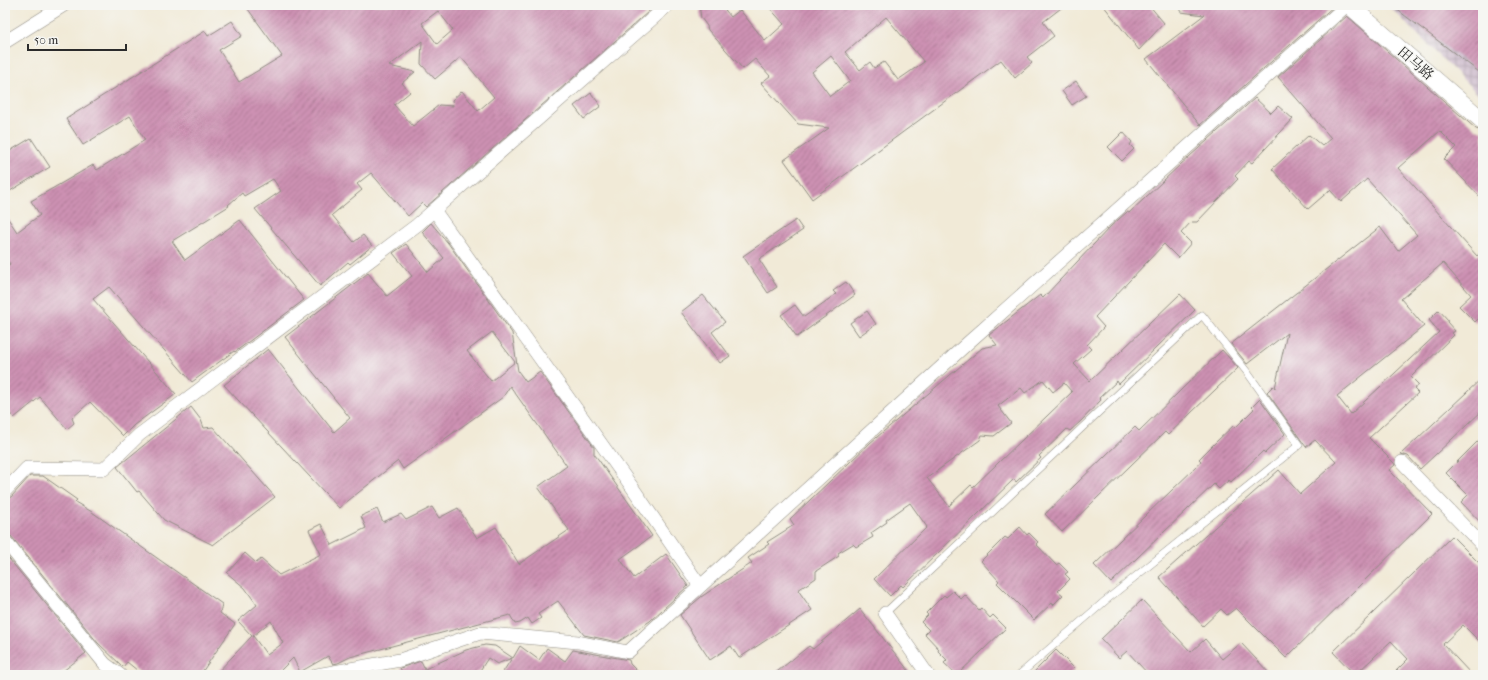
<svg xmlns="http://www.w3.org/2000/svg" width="1488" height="680" viewBox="0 0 1488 680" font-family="'IM FELL French Canon','Noto Serif SC',serif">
	<defs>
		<pattern id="industrial-grid" width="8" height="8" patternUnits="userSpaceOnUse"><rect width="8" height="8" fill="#cfbdce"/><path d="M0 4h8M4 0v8" fill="none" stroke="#a89aa7"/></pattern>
		<pattern id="building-hatch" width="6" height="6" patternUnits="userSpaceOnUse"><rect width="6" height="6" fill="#cd91b3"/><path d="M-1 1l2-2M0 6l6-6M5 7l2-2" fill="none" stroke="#a77792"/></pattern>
	</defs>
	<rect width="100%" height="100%" fill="#f6f6f2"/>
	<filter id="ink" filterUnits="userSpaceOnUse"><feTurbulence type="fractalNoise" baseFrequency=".025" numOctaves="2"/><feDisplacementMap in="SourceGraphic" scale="8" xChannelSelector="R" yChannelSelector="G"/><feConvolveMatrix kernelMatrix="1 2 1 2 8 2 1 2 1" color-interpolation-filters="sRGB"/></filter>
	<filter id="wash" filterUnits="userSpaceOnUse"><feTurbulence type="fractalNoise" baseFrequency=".012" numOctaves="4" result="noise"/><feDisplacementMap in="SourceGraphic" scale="16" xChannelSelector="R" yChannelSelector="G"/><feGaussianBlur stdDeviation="0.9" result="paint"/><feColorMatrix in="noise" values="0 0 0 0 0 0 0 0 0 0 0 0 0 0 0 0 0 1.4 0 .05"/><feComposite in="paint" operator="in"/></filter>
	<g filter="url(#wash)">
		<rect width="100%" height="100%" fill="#f1ead7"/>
		<!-- industrial -->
		<path fill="url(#industrial-grid)" d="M 1388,5 L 1483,5 L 1483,99 Z"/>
		<g id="blocks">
			<!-- building -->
			<path fill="url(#building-hatch)" fill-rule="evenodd" d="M 245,5 L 656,5 L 426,207 L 422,203 L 408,216 L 371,173 L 357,184 L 362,190 L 332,215 L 354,242 L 363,235 L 372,246 L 350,264 L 348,262 L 320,286 L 255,209 L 281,191 L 273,179 L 244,196 L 242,193 L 228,205 L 229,206 L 172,241 L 185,260 L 240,220 L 304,300 L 235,352 L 234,351 L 192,382 L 109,287 L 93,299 L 176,394 L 134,425 L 123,436 L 90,402 L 72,418 L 74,423 L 67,429 L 40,397 L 14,418 L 5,408 L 5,267 L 10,264 L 5,257 L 5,214 L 17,232 L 40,215 L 31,201 L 93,165 L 97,170 L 145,140 L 130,116 L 83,145 L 66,119 L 205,31 L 208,36 L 232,21 L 242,36 L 219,50 L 239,82 L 282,56 ZM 438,11 L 453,30 L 437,44 L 422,23 ZM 422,41 L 421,64 L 435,79 L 461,57 L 494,97 L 478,111 L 462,91 L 452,100 L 453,106 L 439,105 L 413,126 L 394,105 L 410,92 L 402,83 L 415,72 L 389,66 Z
				M 699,5 L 721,5 L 731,17 L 740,10 L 765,41 L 784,24 L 767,5 L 1065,5 L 1043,22 L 1054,36 L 1027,57 L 1032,63 L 1015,78 L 1001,60 L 812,199 L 784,160 L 829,128 L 798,124 L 761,83 L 770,76 L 755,59 L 743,69 L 708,30 L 707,26 L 701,18 ZM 886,17 L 924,62 L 898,80 L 884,62 L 874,68 L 870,62 L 860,70 L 845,52 ZM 831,56 L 850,81 L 830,96 L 812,72 Z
				M 1103,5 L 1149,5 L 1164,23 L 1139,50 Z
				M 1181,5 L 1335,5 L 1200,125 L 1146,59 L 1204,15 L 1181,12 Z
				M 1391,5 L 1483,5 L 1483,75 Z
				M 1347,16 L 1476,129 L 1483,131 L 1483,200 L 1444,159 L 1456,147 L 1440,131 L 1398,168 L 1477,256 L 1483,250 L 1483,314 L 1475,322 L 1459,306 L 1471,295 L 1443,263 L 1401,299 L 1424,326 L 1337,396 L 1351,414 L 1439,332 L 1429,320 L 1439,310 L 1448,320 L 1447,322 L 1455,331 L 1452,333 L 1454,335 L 1411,377 L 1419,385 L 1414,389 L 1418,393 L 1369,438 L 1394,463 L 1395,465 L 1389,470 L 1432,514 L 1286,658 L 1236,608 L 1227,615 L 1221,609 L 1203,626 L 1159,577 L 1279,470 L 1300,494 L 1336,462 L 1315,440 L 1306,447 L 1267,392 L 1273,386 L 1275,388 L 1287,333 L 1247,364 L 1231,344 L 1380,227 L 1398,251 L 1417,235 L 1367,179 L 1341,202 L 1330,190 L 1308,209 L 1272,169 L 1309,135 L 1322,146 L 1331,138 L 1278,77 Z
				M 1076,81 L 1086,96 L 1072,105 L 1062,91 Z
				M 591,93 L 601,106 L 584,119 L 574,106 Z
				M 1255,98 L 1271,113 L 1278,106 L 1293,119 L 1252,163 L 1249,161 L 1235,176 L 1238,179 L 1197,222 L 1191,222 L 1181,233 L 1191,243 L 1178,258 L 1164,244 L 1095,317 L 1104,327 L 1087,345 L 1091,349 L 1074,364 L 1090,381 L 1180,294 L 1195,310 L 1119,384 L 1117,381 L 1099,398 L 1101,400 L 1081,421 L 1070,431 L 1067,429 L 1039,456 L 1041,458 L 1016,482 L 1014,479 L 903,587 L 901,585 L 890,596 L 874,579 L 927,527 L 910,503 L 886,520 L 887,522 L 871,533 L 873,537 L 856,547 L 853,544 L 838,553 L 839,556 L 816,571 L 816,578 L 798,590 L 812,610 L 739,658 L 731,646 L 710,660 L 680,615 L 701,597 L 752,563 L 748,558 L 769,544 L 767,542 L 794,525 L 790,519 L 870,443 L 982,348 L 997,345 L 989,335 L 1040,295 L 1043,298 L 1111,226 L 1127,212 L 1129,213 L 1180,165 ZM 1043,380 L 1053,392 L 1064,383 L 1072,392 L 973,487 L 971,485 L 949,506 L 927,478 L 980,440 L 982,435 L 994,436 L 1011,423 L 998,406 L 1021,388 L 1025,393 Z
				M 1123,132 L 1132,142 L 1130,145 L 1134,149 L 1122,161 L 1108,147 Z
				M 31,138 L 50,167 L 5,194 L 5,154 Z
				M 796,220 L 803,230 L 759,259 L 777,287 L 768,293 L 743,256 Z
				M 431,223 L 448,243 L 512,333 L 518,371 L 526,382 L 540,372 L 594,447 L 594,454 L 598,459 L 652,536 L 620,559 L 634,578 L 666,554 L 688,586 L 650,621 L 618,642 L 584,635 L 558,601 L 538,614 L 541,618 L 532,624 L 528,618 L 520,623 L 515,624 L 510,615 L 350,657 L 338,663 L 333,664 L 328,656 L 300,672 L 293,658 L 276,675 L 215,675 L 252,636 L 238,621 L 257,605 L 245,588 L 227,573 L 245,553 L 256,563 L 261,559 L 279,575 L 321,554 L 309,530 L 321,524 L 332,545 L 366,528 L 361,516 L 377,509 L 383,522 L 401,514 L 406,520 L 432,507 L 439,518 L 458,508 L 477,538 L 496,527 L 519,564 L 569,530 L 538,487 L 567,466 L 510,386 L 503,397 L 403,469 L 398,461 L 339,508 L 224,385 L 268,349 L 334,432 L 350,418 L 285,337 L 368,273 L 387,296 L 412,276 L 393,253 L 406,244 L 428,272 L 444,258 L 422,232 ZM 492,332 L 515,362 L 491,381 L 467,351 ZM 271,621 L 283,643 L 267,655 L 253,636 Z
				M 846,282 L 855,295 L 797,337 L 781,315 L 795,305 L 804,317 L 836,294 L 833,291 Z
				M 703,295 L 725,322 L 712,332 L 730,356 L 720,363 L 681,312 Z
				M 867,311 L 876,324 L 859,336 L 850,323 Z
				M 1222,350 L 1238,368 L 1168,435 L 1165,432 L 1062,532 L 1045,514 L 1135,427 L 1139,431 Z
				M 1483,377 L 1483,410 L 1420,469 L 1408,456 L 1401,454 Z
				M 1260,399 L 1285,434 L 1265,453 L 1263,451 L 1231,482 L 1229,480 L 1219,489 L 1214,484 L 1111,583 L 1094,565 L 1197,466 L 1201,461 L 1199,459 L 1217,441 L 1233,426 L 1235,428 L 1254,409 L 1252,407 Z
				M 191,407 L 201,420 L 204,428 L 213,427 L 275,497 L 213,545 L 164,520 L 139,491 L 137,492 L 117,467 Z
				M 1483,436 L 1483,525 L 1461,502 L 1468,495 L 1446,473 Z
				M 30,476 L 43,476 L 77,500 L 75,502 L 92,512 L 222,604 L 220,613 L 235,624 L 200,675 L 143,675 L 127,662 L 123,667 L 98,643 L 11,536 L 5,533 L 5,499 L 11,497 Z
				M 1020,527 L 1027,535 L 1029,533 L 1038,542 L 1036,544 L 1056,565 L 1059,563 L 1068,572 L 1065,574 L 1070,579 L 1058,591 L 1063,595 L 1053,605 L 1052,603 L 1034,620 L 997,583 L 999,581 L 981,561 L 1005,537 L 1008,539 Z
				M 1452,536 L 1483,567 L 1483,645 L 1463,625 L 1443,644 L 1472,675 L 1392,675 L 1408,659 L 1391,641 L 1355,675 L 1333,652 Z
				M 5,554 L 86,653 L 58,675 L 5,675 Z
				M 953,591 L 961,599 L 965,595 L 979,610 L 981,608 L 990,618 L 993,615 L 1006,628 L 957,675 L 944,663 L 947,660 L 938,651 L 939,649 L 925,634 L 929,630 L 921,622 L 928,615 L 926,613 L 944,595 L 946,597 Z
				M 1142,600 L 1191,652 L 1205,639 L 1222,659 L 1241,643 L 1271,675 L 1149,675 L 1127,651 L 1119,658 L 1101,639 Z
				M 860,609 L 912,675 L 773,675 L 809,646 L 813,649 Z
				M 485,645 L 495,646 L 513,658 L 520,646 L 539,660 L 547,648 L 565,661 L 573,650 L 629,660 L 630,664 L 641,675 L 501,675 L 512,658 L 497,664 L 488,658 L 479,672 L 472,675 L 404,675 L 400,668 L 421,661 L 425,669 L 466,650 Z
				M 1056,650 L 1075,669 L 1069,675 L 1031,675 Z"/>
		</g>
	</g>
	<g filter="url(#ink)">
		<use href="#blocks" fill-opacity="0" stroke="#8e8a81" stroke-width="1"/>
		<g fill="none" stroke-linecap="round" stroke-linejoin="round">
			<!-- service casing -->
			<g stroke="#8e8a81" stroke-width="8">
				<path id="service" d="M 885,613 L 1202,315 L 1247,372 L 1299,445 L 1105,601 L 1019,675"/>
			</g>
			<!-- minor casing -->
			<g stroke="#8e8a81" stroke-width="14">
				<path id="minor" d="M 5,42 L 64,5
					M 434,210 L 632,487 L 700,586
					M 1402,462 L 1483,546
					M 5,491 L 27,468 L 104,469 L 139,435 L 417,225 L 668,5
					M 5,541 L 105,664 L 120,675
					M 885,613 L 928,675
					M 317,675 L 400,660 L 480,633 L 578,642 L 628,652 L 970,341 L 1347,5"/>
			</g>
			<!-- tertiary casing -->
			<g stroke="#8e8a81" stroke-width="18">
				<path id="tertiary" d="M 1349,5 L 1483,121"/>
			</g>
			<!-- service -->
			<use href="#service" stroke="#fff" stroke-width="7"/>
			<!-- minor -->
			<use href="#minor" stroke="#fff" stroke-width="13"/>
			<!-- tertiary -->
			<use href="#tertiary" stroke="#fff" stroke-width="17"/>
		</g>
	</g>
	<g text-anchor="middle" stroke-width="3" stroke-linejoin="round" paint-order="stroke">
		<!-- street labels -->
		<g font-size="14" fill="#2b2b2b" stroke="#f6f6f2">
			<text transform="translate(1416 63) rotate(41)" y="5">田马路</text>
		</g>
	</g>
	<!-- margin -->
	<rect width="1488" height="680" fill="none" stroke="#f6f6f2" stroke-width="20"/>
	<!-- scale -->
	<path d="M28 44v6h98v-6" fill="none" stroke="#2b2b2b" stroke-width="2"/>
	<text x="34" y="44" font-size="12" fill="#2b2b2b" stroke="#f6f6f2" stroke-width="3" paint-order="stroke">50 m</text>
</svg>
